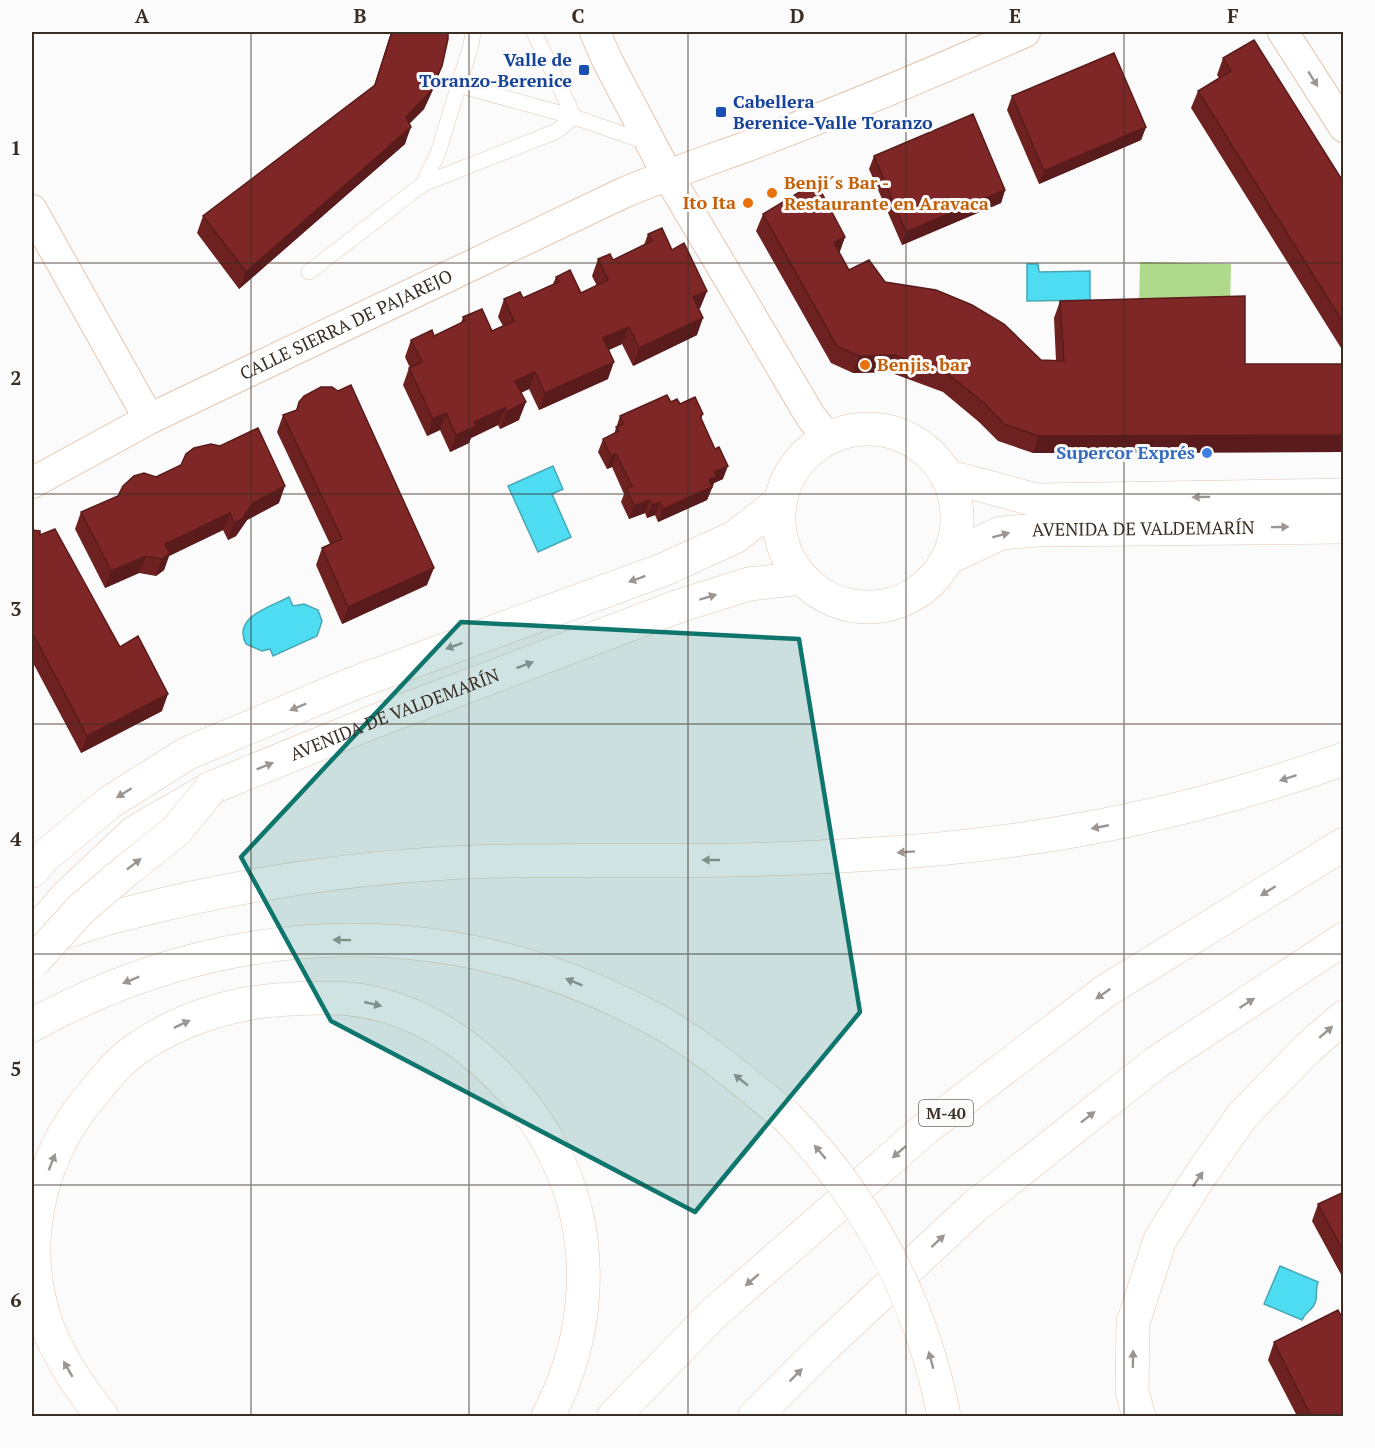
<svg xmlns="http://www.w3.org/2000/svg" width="1375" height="1448" viewBox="0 0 1375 1448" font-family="'PT Serif',serif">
	<rect width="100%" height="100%" fill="#fbfbfb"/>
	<!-- green -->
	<path fill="#afda8c" d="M 1140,262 L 1231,264 L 1230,308 L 1139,306 Z"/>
	<!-- water -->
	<path fill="#4ddcf1" stroke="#47a8b4" stroke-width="1.5" d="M 1027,264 L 1038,264 L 1039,272 L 1090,271 L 1090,300 L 1027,301 Z
		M 553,466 L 563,489 L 552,494 L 571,537 L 538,552 L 508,486 Z
		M 289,597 L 293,606 L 304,604 L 318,610 L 322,621 L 317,636 L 273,656 L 270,649 L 262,651 L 246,644 C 232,617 270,607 289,597 Z
		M 1280,1266 L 1318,1282 C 1315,1290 1318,1296 1315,1303 C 1312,1311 1305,1312 1302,1320 L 1264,1304 Z"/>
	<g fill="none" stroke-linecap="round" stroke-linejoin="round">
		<!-- service casing -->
		<g stroke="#e4c7af" stroke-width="16">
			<path id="service" d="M 534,32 L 574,117 L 649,143
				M 423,184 L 557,131 L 574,117 L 458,85
				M 309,272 L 423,184 L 438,153 L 471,45 L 473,32"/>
		</g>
		<!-- minor casing -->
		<g stroke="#e4c7af" stroke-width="32">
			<g id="minor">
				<path d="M 595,32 L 607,60 L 667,174 L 811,417 L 828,438"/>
				<path d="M 1283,32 L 1344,127"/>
				<path d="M 32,210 L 149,419"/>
				<path id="s1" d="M 32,483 L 149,419 L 621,194 C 660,177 698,164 737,150 C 834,114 930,74 1025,32"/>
			</g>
		</g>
		<!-- tertiary casing -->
		<g stroke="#e4c7af" stroke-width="34">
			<g id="tertiary">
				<path d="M 947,477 C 978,483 1007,493 1037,500 L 1344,495"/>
				<path id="s2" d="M 948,558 L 1001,533 L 1039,530 L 1344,527"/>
			</g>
		</g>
		<!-- secondary casing -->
		<g stroke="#e4c7af" stroke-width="34">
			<g id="secondary">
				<circle cx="868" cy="518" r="89"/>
				<path d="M 32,871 L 44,857 L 110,802 L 188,753 L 352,684 L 665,569 L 735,537 L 780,502"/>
				<path id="s3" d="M 32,936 L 67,896 L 135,832 L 211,788 L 373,722 L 679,606 L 749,584 L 802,578"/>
			</g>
		</g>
		<!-- motorway casing -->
		<g stroke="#e4c7af" stroke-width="34">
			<path id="motorway" d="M 45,939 C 70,931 95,921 121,915 C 227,887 338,869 448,863 C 542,858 637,862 732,860 C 790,859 847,856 904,852 C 1059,840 1197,811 1344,759
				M 32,1025 C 233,916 453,909 656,1020 C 704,1046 745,1083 787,1117
				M 102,1416 C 74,1381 48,1342 39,1297 C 24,1230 43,1155 86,1102 C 101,1084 116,1063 135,1050 C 180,1018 236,1001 291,999 C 310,998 331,997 350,999 C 441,1009 524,1083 560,1165 C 596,1245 589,1339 548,1416
				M 614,1416 L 714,1313 L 925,1129 L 1104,992 L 1344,844
				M 755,1416 L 823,1348 L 974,1207 L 1157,1062 L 1344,939
				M 1139,1416 L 1132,1392 L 1133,1323 L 1160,1240 L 1198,1179 L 1242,1116 L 1308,1048 L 1344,1017"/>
		</g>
		<!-- service -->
		<use href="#service" stroke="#fff" stroke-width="15"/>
		<!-- minor -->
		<use href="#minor" stroke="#fff" stroke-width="30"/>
		<!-- tertiary -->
		<use href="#tertiary" stroke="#fff" stroke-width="33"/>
		<!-- secondary -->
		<use href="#secondary" stroke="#fff" stroke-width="33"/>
		<!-- motorway -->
		<use href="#motorway" stroke="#fff" stroke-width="33"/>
		<!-- motorway-bridge casing -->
		<g stroke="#e4c7af" stroke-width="34" stroke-linecap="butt">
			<path id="motorway-bridge" d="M 32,963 L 81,909 L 128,869 L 176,831 L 211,788
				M 787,1117 C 870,1202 921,1300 944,1416"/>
		</g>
		<!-- motorway-bridge -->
		<use href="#motorway-bridge" stroke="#fff" stroke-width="33"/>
	</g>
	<!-- wall -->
	<path fill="#6d2221" d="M 391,32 L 448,32 L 436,83 L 424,109 L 409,124 L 405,144 L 239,289 L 197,233 L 203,216 L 374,86 Z
		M 1223,58 L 1344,183 L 1344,346 L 1341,348 L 1191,108 L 1198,91 L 1219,78 L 1217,75 Z
		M 1012,96 L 1146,127 L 1141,140 L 1039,184 L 1007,110 Z
		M 874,156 L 1005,190 L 1001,203 L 902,245 L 869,169 Z
		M 763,214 L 845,237 L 839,253 L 849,270 L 885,282 L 1041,360 L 1056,361 L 1054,318 L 1060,301 L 1245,364 L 1344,364 L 1344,452 L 1033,453 L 998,441 L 979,422 L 943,392 L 889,372 L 853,373 L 831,363 L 756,231 Z
		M 648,234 L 672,250 L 707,291 L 700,308 L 699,309 L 697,335 L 633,366 L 622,344 L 609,350 L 608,379 L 539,410 L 529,389 L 521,393 L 519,420 L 500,429 L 498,425 L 471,438 L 469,443 L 450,452 L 440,430 L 427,436 L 403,385 L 409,368 L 410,368 L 405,357 L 411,340 L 434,336 L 461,323 L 463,317 L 492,331 L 503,326 L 498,317 L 504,299 L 523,298 L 553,284 L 556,277 L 581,293 L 597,286 L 592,276 L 598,259 L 613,260 L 644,245 Z
		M 299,402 L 427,585 L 342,624 L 316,565 L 322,548 L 330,544 L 277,432 L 283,415 L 296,410 Z
		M 671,402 L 680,404 L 703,414 L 701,419 L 723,479 L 714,483 L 707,500 L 658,522 L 655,515 L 647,518 L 645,513 L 629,519 L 621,502 L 624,494 L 612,467 L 607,469 L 598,452 L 603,439 L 614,434 L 620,416 Z
		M 118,496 L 279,503 L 247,520 L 236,536 L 228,540 L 223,530 L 169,556 L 164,570 L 156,576 L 139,573 L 105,588 L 75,529 L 81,512 Z
		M 32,530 L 40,535 L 120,647 L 162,711 L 81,753 L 32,661 Z
		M 1344,1192 L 1344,1280 L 1312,1221 L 1318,1204 Z
		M 1274,1342 L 1344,1416 L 1297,1416 L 1268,1360 Z"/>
	<!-- shaded-wall -->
	<path fill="#591b1b" d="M 442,66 L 436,83 L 424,109 L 399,134 L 406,117 Z
		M 411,127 L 405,144 L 239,289 L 246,272 Z
		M 1146,127 L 1141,140 L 1039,184 L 1044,171 Z
		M 1005,190 L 1001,203 L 902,245 L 906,232 Z
		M 845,237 L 839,254 L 834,243 Z
		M 707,291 L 700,308 L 687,314 L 693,297 Z
		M 703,318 L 697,335 L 633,366 L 639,348 Z
		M 629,327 L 622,344 L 597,355 L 603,338 Z
		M 895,355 L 889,372 L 853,373 L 859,356 Z
		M 614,362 L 608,379 L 539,410 L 545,393 Z
		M 535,372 L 529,389 L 509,398 L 515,381 Z
		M 526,402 L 519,420 L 500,429 L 506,412 Z
		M 505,408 L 498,425 L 471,438 L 469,443 L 450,452 L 456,435 L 474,422 Z
		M 446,413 L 440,430 L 427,436 L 433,419 Z
		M 1344,435 L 1344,452 L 1033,453 L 1039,436 Z
		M 616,454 L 612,467 L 607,469 L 611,456 Z
		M 728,466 L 723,479 L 714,483 L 707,500 L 658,522 L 663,509 L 709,480 L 714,472 Z
		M 285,486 L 279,503 L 247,520 L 236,536 L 228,540 L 234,523 L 253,503 Z
		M 649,500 L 645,513 L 629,519 L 634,506 Z
		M 660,502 L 655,515 L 647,518 L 652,505 Z
		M 230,513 L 223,530 L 169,556 L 164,570 L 156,576 L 162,559 L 165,544 Z
		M 146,556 L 139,573 L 105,588 L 111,571 Z
		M 434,568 L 427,585 L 342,624 L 348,607 Z
		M 168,694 L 162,711 L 81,753 L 87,736 Z"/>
	<!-- building -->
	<path fill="#7f2726" stroke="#591b1b" stroke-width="1.5" d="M 392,32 L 448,32 L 448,39 L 442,66 L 430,92 L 406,117 L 411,127 L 246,272 L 203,216 L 375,85 Z
		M 1254,40 L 1344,183 L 1344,324 L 1198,91 L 1231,71 L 1223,58 Z
		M 1114,53 L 1146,127 L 1044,171 L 1012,96 Z
		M 973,114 L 1005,190 L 906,232 L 874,156 Z
		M 816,182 L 845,237 L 834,243 L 849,270 L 869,260 L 885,282 L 936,290 L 972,305 L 1004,324 L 1041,360 L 1064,361 L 1060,301 L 1245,296 L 1245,364 L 1344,364 L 1344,435 L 1039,436 L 1004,424 L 985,404 L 949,375 L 895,355 L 859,356 L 837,346 L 763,214 Z
		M 662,228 L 672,250 L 684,243 L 707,291 L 693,297 L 703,318 L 639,348 L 629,327 L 603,338 L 614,362 L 545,393 L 535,372 L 515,381 L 526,402 L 506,412 L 505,408 L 474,422 L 476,426 L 456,435 L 446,413 L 433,419 L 409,368 L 422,362 L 411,340 L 432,330 L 434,336 L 465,321 L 463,317 L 482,309 L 492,331 L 514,321 L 504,299 L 520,292 L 523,298 L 559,282 L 556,277 L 570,270 L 581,293 L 608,280 L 598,259 L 610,254 L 613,260 L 652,241 L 648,234 Z
		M 351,385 L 434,568 L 348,607 L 322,548 L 342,539 L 283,415 L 297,410 L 299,402 L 304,396 L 321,387 L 332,387 L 338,391 Z
		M 667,395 L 671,402 L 677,399 L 680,404 L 695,397 L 703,414 L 700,416 L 715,449 L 719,447 L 728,466 L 714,472 L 717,476 L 709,480 L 712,487 L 663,509 L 660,502 L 652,505 L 649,500 L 634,506 L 626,489 L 632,486 L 616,454 L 611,456 L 603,439 L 619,431 L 616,427 L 623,424 L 620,416 Z
		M 258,428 L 285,486 L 253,503 L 242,519 L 234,523 L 230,513 L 165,544 L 170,553 L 162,559 L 146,556 L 111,571 L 81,512 L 118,496 L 123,486 L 134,476 L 144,473 L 156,477 L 181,465 L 186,454 L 194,448 L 211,444 L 220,446 Z
		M 55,529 L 120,647 L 138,636 L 168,694 L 87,736 L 32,632 L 32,530 L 40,531 L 40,535 Z
		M 1344,1192 L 1344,1252 L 1318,1204 Z
		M 1338,1310 L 1344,1321 L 1344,1416 L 1311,1416 L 1274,1342 Z"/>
	<!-- one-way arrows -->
	<defs><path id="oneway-solid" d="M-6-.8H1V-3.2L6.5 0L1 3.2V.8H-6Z" transform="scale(1.5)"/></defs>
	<g fill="#9c9692">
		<use href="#oneway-solid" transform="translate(1313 79) rotate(58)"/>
		<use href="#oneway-solid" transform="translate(1201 497) rotate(179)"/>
		<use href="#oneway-solid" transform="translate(1280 527) rotate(-1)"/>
		<use href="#oneway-solid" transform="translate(1001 535) rotate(-15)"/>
		<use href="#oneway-solid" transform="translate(637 579) rotate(160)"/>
		<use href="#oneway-solid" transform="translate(708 597) rotate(-17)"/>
		<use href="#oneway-solid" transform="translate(454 646) rotate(160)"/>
		<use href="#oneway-solid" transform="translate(525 665) rotate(-21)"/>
		<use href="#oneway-solid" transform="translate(298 707) rotate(157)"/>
		<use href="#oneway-solid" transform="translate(265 766) rotate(-22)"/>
		<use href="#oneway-solid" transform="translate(1288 778) rotate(162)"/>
		<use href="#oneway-solid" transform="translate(124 793) rotate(148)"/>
		<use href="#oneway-solid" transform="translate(1100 827) rotate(169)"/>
		<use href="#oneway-solid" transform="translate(906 852) rotate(176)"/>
		<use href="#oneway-solid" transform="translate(711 860) rotate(180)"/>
		<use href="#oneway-solid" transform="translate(134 864) rotate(-38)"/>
		<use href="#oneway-solid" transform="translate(1268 891) rotate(148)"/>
		<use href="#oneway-solid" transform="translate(342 940) rotate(-179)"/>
		<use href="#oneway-solid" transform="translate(131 980) rotate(158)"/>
		<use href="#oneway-solid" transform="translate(574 982) rotate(-158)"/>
		<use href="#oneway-solid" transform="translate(1103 994) rotate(145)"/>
		<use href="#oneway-solid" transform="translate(1247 1003) rotate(-33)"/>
		<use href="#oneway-solid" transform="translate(373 1004) rotate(13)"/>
		<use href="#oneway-solid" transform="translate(182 1024) rotate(-25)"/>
		<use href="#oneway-solid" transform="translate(1326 1032) rotate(-41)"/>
		<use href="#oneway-solid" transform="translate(741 1080) rotate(-141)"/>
		<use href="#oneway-solid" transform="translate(1088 1117) rotate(-38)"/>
		<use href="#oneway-solid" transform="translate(820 1152) rotate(-130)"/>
		<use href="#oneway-solid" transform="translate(899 1152) rotate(139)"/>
		<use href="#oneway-solid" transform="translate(52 1162) rotate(-68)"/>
		<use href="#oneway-solid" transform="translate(1198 1179) rotate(-56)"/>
		<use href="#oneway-solid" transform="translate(938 1241) rotate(-43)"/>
		<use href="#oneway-solid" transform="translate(752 1280) rotate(139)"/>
		<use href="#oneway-solid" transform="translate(1133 1359) rotate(-89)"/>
		<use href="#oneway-solid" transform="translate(931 1360) rotate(-105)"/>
		<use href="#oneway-solid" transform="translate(68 1369) rotate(-120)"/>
		<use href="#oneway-solid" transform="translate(796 1375) rotate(-45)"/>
	</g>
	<!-- marked area -->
	<path fill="#0f766e" fill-opacity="0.2" stroke="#0f766e" stroke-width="4.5" stroke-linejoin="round" d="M 461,622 L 799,639 L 860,1012 L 695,1212 L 331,1021 L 241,857 Z"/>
	<!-- grid -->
	<path fill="none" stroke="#392e24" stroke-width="1.5" stroke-opacity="0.55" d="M 251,32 L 251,1416M 469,32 L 469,1416M 688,32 L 688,1416M 906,32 L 906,1416M 1124,32 L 1124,1416M 32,263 L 1344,263M 32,494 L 1344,494M 32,724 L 1344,724M 32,954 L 1344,954M 32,1185 L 1344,1185"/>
	<!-- markers -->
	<g fill="#1a4fb4" stroke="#fbfbfb" stroke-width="2">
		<rect x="578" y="64" width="12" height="12" rx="3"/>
		<rect x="715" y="106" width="12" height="12" rx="3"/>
	</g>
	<g fill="#e8710a" stroke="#fbfbfb" stroke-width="2">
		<circle cx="772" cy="193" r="6"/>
		<circle cx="748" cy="203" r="6"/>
		<circle cx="865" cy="365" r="6"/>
	</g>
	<circle fill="#3f7fe0" stroke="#fbfbfb" stroke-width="2" cx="1207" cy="453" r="6"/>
	<g text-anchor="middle" stroke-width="6" stroke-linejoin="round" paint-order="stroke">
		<!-- shield labels -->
		<rect fill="#fbfbfb" stroke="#736c64" stroke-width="1.5" x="919" y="1100" width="54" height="26" rx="4.5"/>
		<g font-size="16" font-weight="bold" fill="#392e24">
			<text x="946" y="1119">M-40</text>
		</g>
		<!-- transit labels -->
		<g font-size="18" font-weight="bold" fill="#164399" stroke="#fbfbfb" text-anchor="end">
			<text x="572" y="66">Valle de<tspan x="572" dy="21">Toranzo-Berenice</tspan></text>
			<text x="733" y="108" text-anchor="start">Cabellera<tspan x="733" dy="21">Berenice-Valle Toranzo</tspan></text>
		</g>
		<!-- food labels -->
		<g font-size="18" font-weight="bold" fill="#c56008" stroke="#fbfbfb" text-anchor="start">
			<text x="784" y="189">Benji´s Bar -<tspan x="784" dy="21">Restaurante en Aravaca</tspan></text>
			<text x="736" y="209" text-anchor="end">Ito Ita</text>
			<text x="877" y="371">Benjis. bar</text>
		</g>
		<!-- street labels -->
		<g font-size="18" fill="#392e24" stroke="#fbfbfb">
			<text dy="6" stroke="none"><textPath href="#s1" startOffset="352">CALLE SIERRA DE PAJAREJO</textPath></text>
			<text dy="6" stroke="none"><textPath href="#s2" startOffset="201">AVENIDA DE VALDEMARÍN</textPath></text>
			<text dy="6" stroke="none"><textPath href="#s3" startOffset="432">AVENIDA DE VALDEMARÍN</textPath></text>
		</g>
		<!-- shop labels -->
		<g font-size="18" font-weight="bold" fill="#366cbe" stroke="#fbfbfb" text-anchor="end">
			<text x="1195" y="459">Supercor Exprés</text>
		</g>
	</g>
	<!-- border -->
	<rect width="1375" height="1448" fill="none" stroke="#fbfbfb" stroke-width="66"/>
	<rect x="33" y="33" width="1309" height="1382" fill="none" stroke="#392e24" stroke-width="2"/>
	<g font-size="20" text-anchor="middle" font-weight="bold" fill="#392e24">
		<text x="142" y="23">A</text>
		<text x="360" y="23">B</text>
		<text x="578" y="23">C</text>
		<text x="797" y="23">D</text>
		<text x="1015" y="23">E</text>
		<text x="1233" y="23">F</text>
		<text x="16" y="155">1</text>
		<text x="16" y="385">2</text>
		<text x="16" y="616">3</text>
		<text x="16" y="846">4</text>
		<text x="16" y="1076">5</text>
		<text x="16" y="1307">6</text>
	</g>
</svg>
